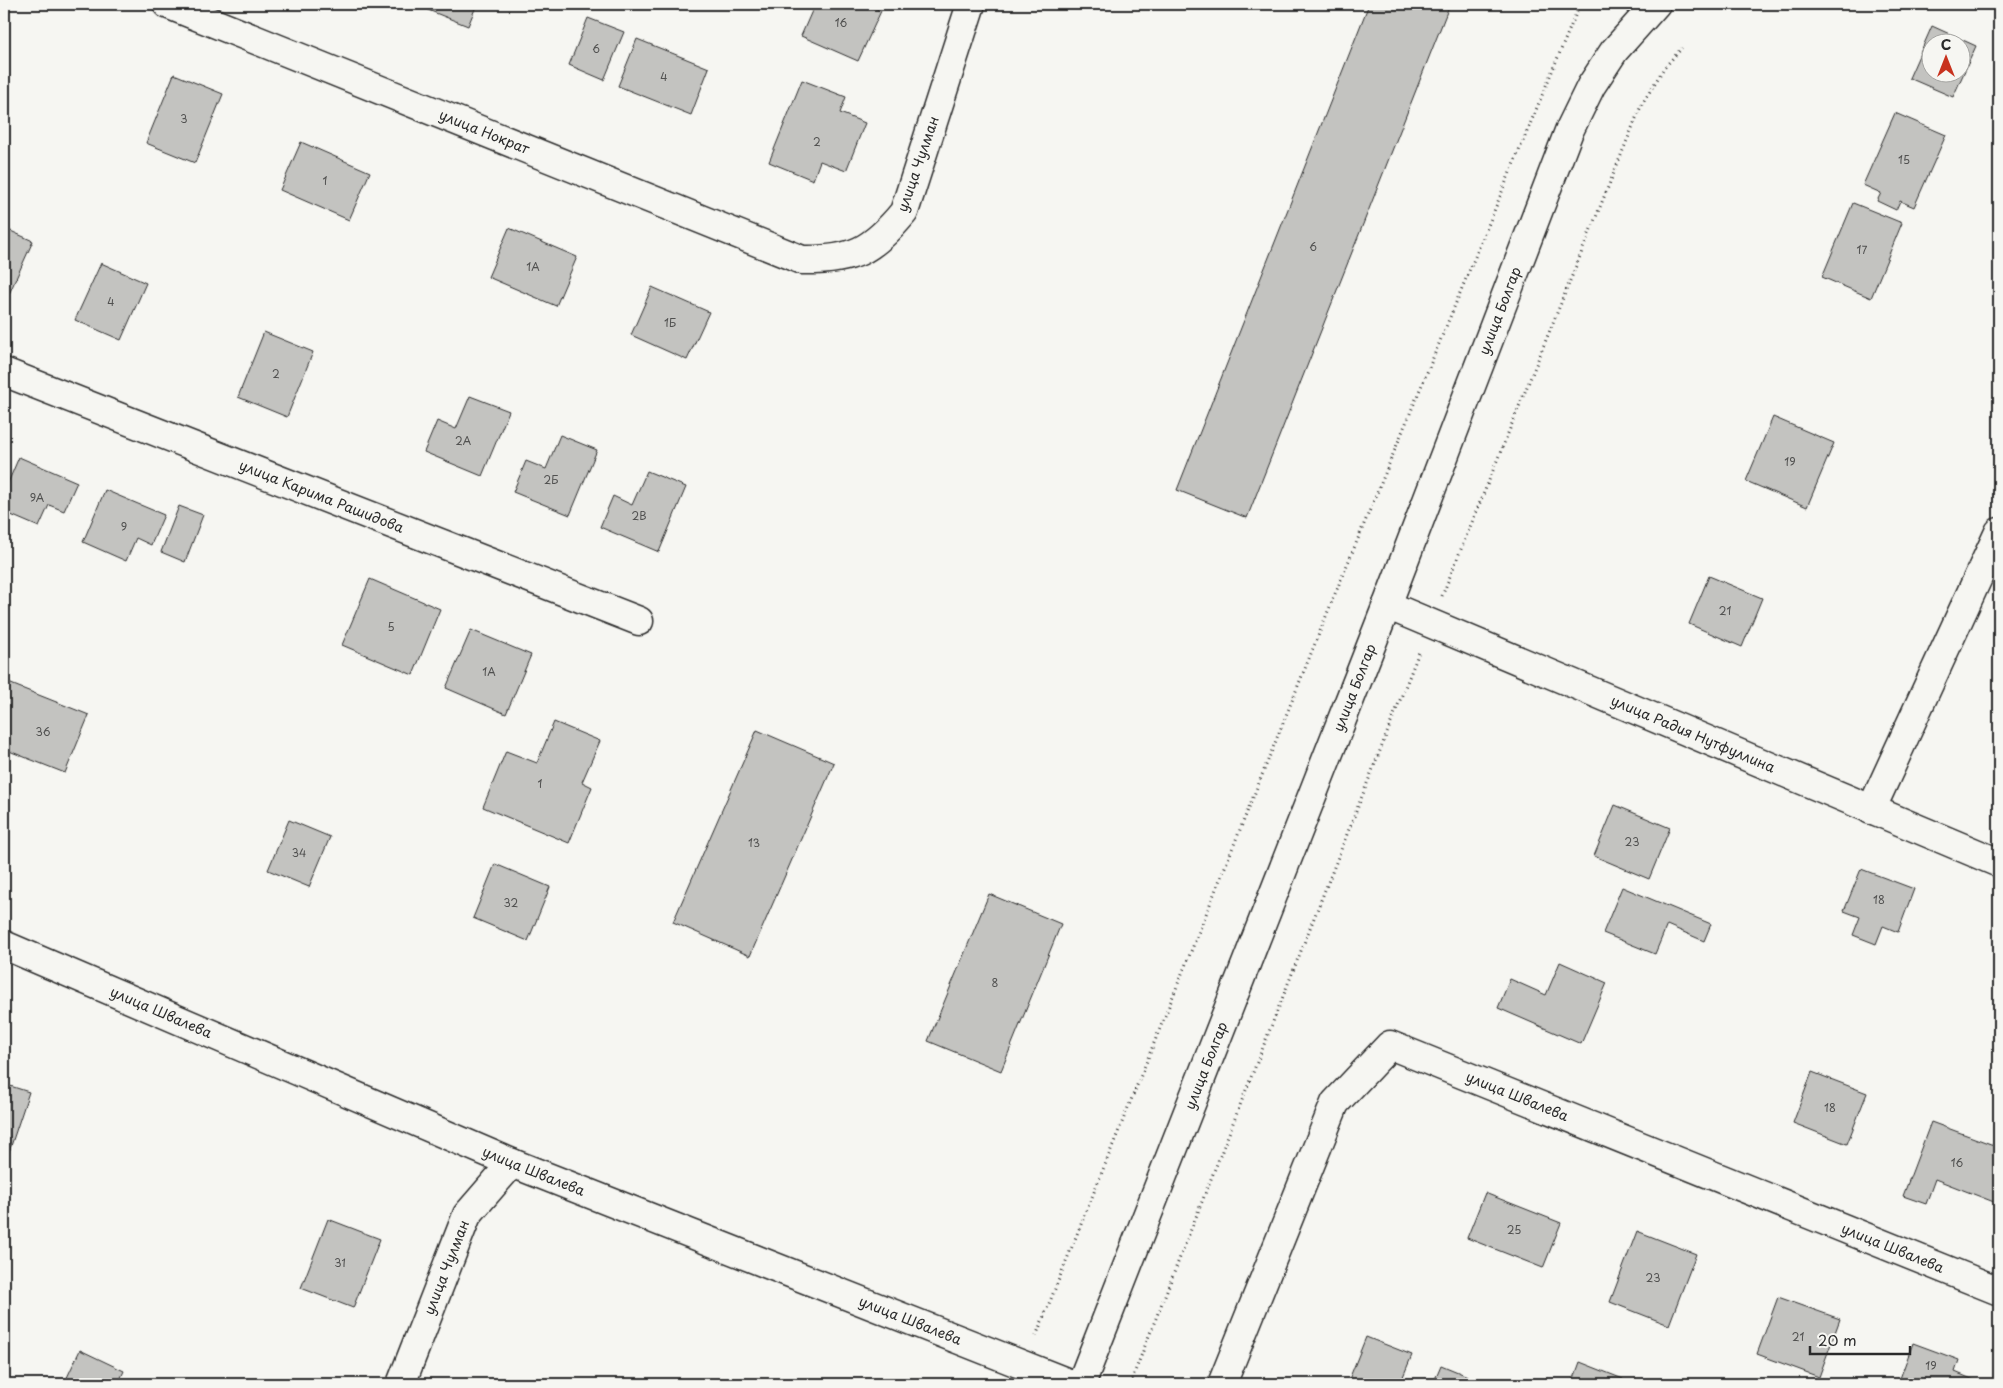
<svg xmlns="http://www.w3.org/2000/svg" width="2003" height="1388" viewBox="0 0 2003 1388" font-family="'Playpen Sans',sans-serif">
	<rect width="100%" height="100%" fill="#f6f6f2"/>
	<filter id="ink" filterUnits="userSpaceOnUse"><feTurbulence type="fractalNoise" baseFrequency=".02" numOctaves="2"/><feDisplacementMap in="SourceGraphic" scale="10" xChannelSelector="R" yChannelSelector="G"/><feConvolveMatrix kernelMatrix="1 2 1 2 8 2 1 2 1" color-interpolation-filters="sRGB"/></filter>
	<g filter="url(#ink)">
		<!-- building -->
		<path fill="#c3c3c0" stroke="#2b2b2b" fill-rule="evenodd" d="M 413,4 L 477,4 L 468,26 Z
			M 815,4 L 865,4 L 881,11 L 858,61 L 801,36 Z
			M 1369,4 L 1450,4 L 1247,518 L 1177,490 Z
			M 588,18 L 624,32 L 604,80 L 569,65 Z
			M 1932,26 L 1976,46 L 1953,97 L 1909,78 ZM 1930,42 L 1960,42 L 1960,72 L 1930,72 Z
			M 637,39 L 709,68 L 691,115 L 618,86 Z
			M 174,74 L 223,94 L 195,163 L 146,143 Z
			M 802,80 L 846,97 L 840,113 L 865,123 L 846,171 L 820,161 L 813,180 L 769,162 Z
			M 1895,113 L 1946,135 L 1914,207 L 1900,201 L 1896,210 L 1877,201 L 1881,193 L 1863,185 Z
			M 301,142 L 370,172 L 349,220 L 280,190 Z
			M 1853,203 L 1902,223 L 1871,298 L 1822,277 Z
			M 4,228 L 33,241 L 9,294 L 4,292 Z
			M 509,228 L 577,257 L 556,306 L 488,277 Z
			M 101,263 L 146,283 L 121,340 L 75,320 Z
			M 652,287 L 709,312 L 687,360 L 631,335 Z
			M 264,332 L 313,352 L 287,417 L 238,397 Z
			M 470,396 L 509,411 L 482,476 L 424,452 L 437,421 L 456,429 Z
			M 1773,417 L 1834,443 L 1807,507 L 1746,481 Z
			M 560,435 L 597,450 L 570,515 L 513,492 L 526,461 L 546,469 Z
			M 19,457 L 77,482 L 64,511 L 49,505 L 39,527 L 4,512 L 4,492 Z
			M 647,471 L 686,487 L 659,552 L 600,527 L 613,496 L 632,505 Z
			M 105,490 L 164,515 L 151,545 L 136,538 L 126,561 L 83,542 Z
			M 179,506 L 203,515 L 185,562 L 161,552 Z
			M 1709,576 L 1762,598 L 1742,647 L 1689,624 Z
			M 370,579 L 440,609 L 413,675 L 342,645 Z
			M 471,630 L 531,655 L 506,714 L 446,688 Z
			M 6,682 L 89,715 L 65,773 L 4,749 L 4,688 Z
			M 554,722 L 600,741 L 582,782 L 592,787 L 569,843 L 483,807 L 506,751 L 537,763 Z
			M 757,730 L 834,763 L 750,956 L 673,922 Z
			M 1615,805 L 1670,828 L 1649,879 L 1594,856 Z
			M 289,820 L 330,837 L 309,887 L 268,870 Z
			M 495,864 L 550,887 L 528,941 L 473,918 Z
			M 1861,869 L 1914,889 L 1898,932 L 1883,926 L 1876,944 L 1853,935 L 1860,917 L 1844,911 Z
			M 1622,887 L 1711,924 L 1704,941 L 1667,925 L 1655,954 L 1603,933 Z
			M 989,894 L 1061,924 L 1001,1071 L 928,1041 Z
			M 1560,962 L 1607,983 L 1581,1044 L 1498,1008 L 1510,979 L 1546,995 Z
			M 1812,1072 L 1867,1093 L 1847,1144 L 1793,1123 Z
			M 4,1084 L 29,1092 L 8,1155 L 4,1154 Z
			M 1931,1122 L 1999,1147 L 1999,1204 L 1935,1179 L 1926,1204 L 1903,1196 Z
			M 1485,1193 L 1561,1223 L 1543,1268 L 1467,1238 Z
			M 328,1219 L 380,1239 L 353,1308 L 301,1288 Z
			M 1637,1231 L 1696,1254 L 1669,1325 L 1610,1302 Z
			M 1778,1297 L 1840,1319 L 1819,1377 L 1757,1354 Z
			M 1366,1337 L 1412,1355 L 1400,1384 L 1354,1384 L 1348,1382 Z
			M 1913,1343 L 1959,1360 L 1955,1372 L 1974,1380 L 1972,1384 L 1898,1384 Z
			M 80,1350 L 124,1371 L 118,1384 L 64,1384 Z
			M 1580,1362 L 1623,1379 L 1621,1384 L 1572,1384 Z
			M 1441,1365 L 1487,1384 L 1433,1384 Z"/>
		<g fill="none" stroke-linecap="round" stroke-linejoin="round">
			<!-- street casing -->
			<g stroke="#2b2b2b" stroke-width="31">
				<g id="street">
					<path id="s1" d="M 167,4 L 802,260 C 852,261 872,251 904,212 L 971,4"/>
					<path id="s2" d="M 4,372 L 639,621"/>
					<path id="s3" d="M 1387,605 L 1999,863"/>
					<path d="M 1871,810 L 1999,532"/>
					<path id="s4" d="M 4,945 L 512,1163 L 1071,1384"/>
					<path id="s5" d="M 401,1384 L 467,1215 L 512,1163"/>
					<path id="s6" d="M 1222,1384 L 1335,1103 L 1390,1045 L 1999,1291"/>
				</g>
			</g>
			<!-- secondary casing -->
			<g stroke="#2b2b2b" stroke-width="31">
				<g id="secondary">
					<path id="s7" d="M 1081,1384 L 1387,605 L 1569,131 L 1591,86 L 1614,51 L 1656,4"/>
				</g>
			</g>
			<!-- path -->
			<path stroke="#2b2b2b" stroke-width="3" stroke-dasharray="1 4" stroke-linecap="butt" d="M 1442,596 L 1641,106 L 1664,68 L 1682,48
				M 1036,1336 L 1335,594 L 1580,4
				M 1130,1384 L 1419,652"/>
			<!-- street -->
			<use href="#street" stroke="#f6f6f2" stroke-width="28"/>
			<!-- secondary -->
			<use href="#secondary" stroke="#f6f6f2" stroke-width="28"/>
		</g>
	</g>
	<g text-anchor="middle" stroke-width="4.5" stroke-linejoin="round" paint-order="stroke">
		<!-- number labels -->
		<g font-size="11" fill="#515150">
			<text x="841" y="27">16</text>
			<text x="596" y="53">6</text>
			<text x="664" y="81">4</text>
			<text x="184" y="123">3</text>
			<text x="817" y="146">2</text>
			<text x="1904" y="164">15</text>
			<text x="325" y="185">1</text>
			<text x="1313" y="251">6</text>
			<text x="1862" y="254">17</text>
			<text x="533" y="271">1А</text>
			<text x="111" y="306">4</text>
			<text x="670" y="327">1Б</text>
			<text x="276" y="378">2</text>
			<text x="463" y="445">2А</text>
			<text x="1790" y="466">19</text>
			<text x="551" y="484">2Б</text>
			<text x="37" y="502">9А</text>
			<text x="639" y="520">2В</text>
			<text x="124" y="531">9</text>
			<text x="1725" y="615">21</text>
			<text x="391" y="631">5</text>
			<text x="489" y="676">1А</text>
			<text x="43" y="736">36</text>
			<text x="540" y="788">1</text>
			<text x="1632" y="846">23</text>
			<text x="754" y="847">13</text>
			<text x="299" y="857">34</text>
			<text x="1879" y="904">18</text>
			<text x="511" y="907">32</text>
			<text x="995" y="987">8</text>
			<text x="1830" y="1112">18</text>
			<text x="1957" y="1167">16</text>
			<text x="1514" y="1234">25</text>
			<text x="340" y="1267">31</text>
			<text x="1653" y="1282">23</text>
			<text x="1798" y="1341">21</text>
			<text x="1931" y="1370">19</text>
		</g>
		<!-- street labels -->
		<g font-size="14" fill="#2b2b2b" stroke="#f6f6f2">
			<text dy="5" stroke="none"><textPath href="#s1" startOffset="342">улица Нократ</textPath></text>
			<text transform="translate(918 164) rotate(-71)" y="5">улица Чулман</text>
			<text dy="5" stroke="none"><textPath href="#s7" startOffset="1152">улица Болгар</textPath></text>
			<text dy="5" stroke="none"><textPath href="#s2" startOffset="341">улица Карима Рашидова</textPath></text>
			<text dy="5" stroke="none"><textPath href="#s7" startOffset="748">улица Болгар</textPath></text>
			<text dy="5" stroke="none"><textPath href="#s3" startOffset="332">улица Радия Нутфуллина</textPath></text>
			<text dy="5" stroke="none"><textPath href="#s4" startOffset="171">улица Швалева</textPath></text>
			<text dy="5" stroke="none"><textPath href="#s7" startOffset="342">улица Болгар</textPath></text>
			<text dy="5" stroke="none"><textPath href="#s6" startOffset="520">улица Швалева</textPath></text>
			<text dy="5" stroke="none"><textPath href="#s4" startOffset="576">улица Швалева</textPath></text>
			<text dy="5" stroke="none"><textPath href="#s6" startOffset="925">улица Швалева</textPath></text>
			<text dy="5" stroke="none"><textPath href="#s5" startOffset="125">улица Чулман</textPath></text>
			<text dy="5" stroke="none"><textPath href="#s4" startOffset="981">улица Швалева</textPath></text>
		</g>
	</g>
	<!-- margin -->
	<rect width="2003" height="1388" fill="none" stroke="#f6f6f2" stroke-width="20"/>
	<rect x="10" y="10" width="1983" height="1368" fill="none" stroke="#2b2b2b" stroke-width="2" filter="url(#ink)"/>
	<!-- north arrow -->
	<g transform="translate(1946 58)"><circle r="24" fill="#f6f6f2" stroke="#a5a5a2"/>
	<path d="M0-4L9 19L0 12L-9 19Z" fill="#c8321e"/>
	<text y="-8" font-size="14" font-weight="bold" text-anchor="middle" fill="#2b2b2b">С</text>
	</g>
	<!-- scale -->
	<path d="M1810 1346v8h100v-8" fill="none" stroke="#2b2b2b" stroke-width="2.5"/>
	<text x="1818" y="1346" font-size="15" fill="#2b2b2b" stroke="#f6f6f2" stroke-width="4" paint-order="stroke">20 m</text>
</svg>
